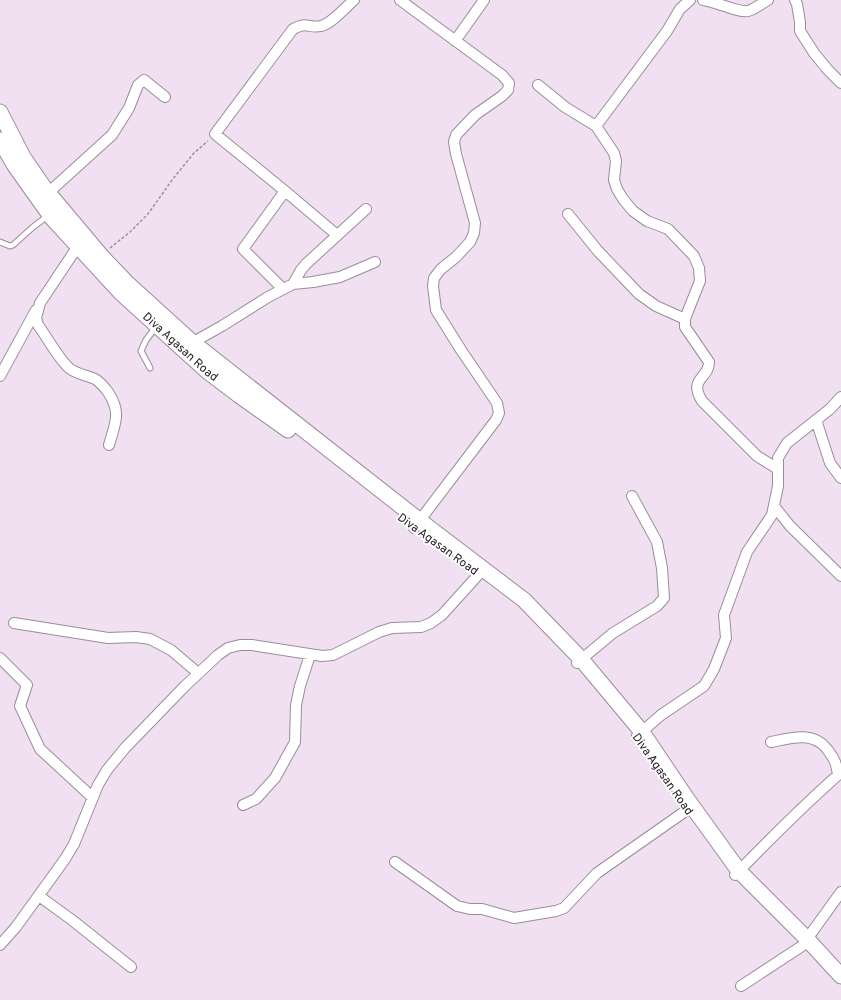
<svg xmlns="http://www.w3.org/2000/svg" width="841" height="1000" viewBox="0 0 841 1000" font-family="Overpass,sans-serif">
	<rect width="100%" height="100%" fill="#f0e0f1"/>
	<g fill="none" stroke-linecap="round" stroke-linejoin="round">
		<!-- lane casing -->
		<g stroke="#9b8c9c" stroke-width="7">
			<path id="lane" d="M 0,242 L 10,246 L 13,245 L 33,227 L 49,215
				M 150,368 L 141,351 L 146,340 L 156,327"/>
		</g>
		<!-- street casing -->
		<g stroke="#9b8c9c" stroke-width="12">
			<path id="street" d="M 400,0 L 502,75 L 509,83 L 508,90 L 502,96 L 475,115 L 456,135 L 454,142 L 456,154 L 475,223 L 474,233 L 470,242 L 456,257 L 441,269 L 434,278 L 433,286 L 436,310 L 461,350 L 497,403 L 499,413 L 496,420 L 414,528
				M 703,0 C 714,1 739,13 748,11 C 755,9 762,3 768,0
				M 795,0 L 797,4 L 800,22 L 800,31 L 814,53 L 828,70 L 841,83
				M 455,41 L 484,0
				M 538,85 L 565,107 L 596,126 L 614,153 L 616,161 L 614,180 L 617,189 L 623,199 L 633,211 L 647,221 L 668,229 L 694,256 L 699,268 L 700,281 L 688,311 L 685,319 L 685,327 L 709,362 C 709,379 688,378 702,401 L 757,456 L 778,469
				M 596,126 L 667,31 L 680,9 L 690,0
				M 48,193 L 112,135 L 129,108 L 138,85 L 144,80 L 165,97
				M 568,214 L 598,251 L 639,294 L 656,306 L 685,319
				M 337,235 L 285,191 L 215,134 L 293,29 C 307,21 309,29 321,26 C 331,24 346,7 354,0
				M 78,246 L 40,303 L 36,318 L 38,325 C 47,337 58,358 69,368 C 76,374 86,375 95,379 C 100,382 105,388 108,392 C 122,413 115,423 109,445
				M 293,284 L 301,270 L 306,264 L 366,209
				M 283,289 L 243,249 L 285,191
				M 188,345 L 222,326 L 268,297 L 293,284 L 313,282 L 340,277 L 375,262
				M 0,376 L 36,310
				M 816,420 L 830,463 L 841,478
				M 774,506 L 790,526 L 841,576
				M 14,623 L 108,638 L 136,637 L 150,639 L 171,650 L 198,673
				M 0,658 L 27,685 L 20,706 L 40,749 L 92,797
				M 577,663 L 613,633 L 657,606 L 664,598 L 662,568 L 657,542 L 632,496
				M 637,736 L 661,715 L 704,686 L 714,669 L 726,638 L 724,615 L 747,552 L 772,515 L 778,486 L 778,458 L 787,443 L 830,409 L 841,397
				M 771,742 C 791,738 813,731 827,749 C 835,760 836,762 838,775
				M 243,805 L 256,799 L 275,778 L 295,742 L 296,705 L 300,686 L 310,655
				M 395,862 L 457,906 L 470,909 L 482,909 L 514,918 L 556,911 L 564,908 L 597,873 L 687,810
				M 735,875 C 768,841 802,807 838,775 L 841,774
				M 39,896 L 72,920 L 131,967
				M 0,945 L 16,927 L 65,859 L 74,844 L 98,785 L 107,770 L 125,748 L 185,686 L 218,655 L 228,648 L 240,645 L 252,645 L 322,656 L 333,655 L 379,632 L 392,628 L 421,627 L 431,623 L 442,615 L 479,574
				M 741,986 L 802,946 L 841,892"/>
		</g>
		<!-- secondary casing -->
		<g stroke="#9b8c9c" stroke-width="17">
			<g id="secondary">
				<path d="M 0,112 L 23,157 L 45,189 L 103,258 L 127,283 L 192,342 L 420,521 L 524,600 L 581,659 L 642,732 L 687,799 L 739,871 L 807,939 L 841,976"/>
				<path id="s1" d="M 0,140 L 15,166 L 52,218 L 121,293 L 207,371 L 240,396 L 288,430"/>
			</g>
		</g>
		<!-- path -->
		<path stroke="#9c909d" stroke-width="1.5" stroke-dasharray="3 2" stroke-linecap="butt" d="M 110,248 L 130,232 L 148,214 L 172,180 L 194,153 L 208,141"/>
		<!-- lane -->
		<use href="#lane" stroke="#fff" stroke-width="5"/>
		<!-- street -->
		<use href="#street" stroke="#fff" stroke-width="10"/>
		<!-- secondary -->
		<use href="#secondary" stroke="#fff" stroke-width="15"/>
	</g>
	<g text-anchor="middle" stroke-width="3.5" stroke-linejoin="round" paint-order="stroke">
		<!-- street labels -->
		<g font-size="12" fill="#211b21" stroke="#fff">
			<text dy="4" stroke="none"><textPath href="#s1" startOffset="276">Diva Agasan Road</textPath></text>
			<text transform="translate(438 544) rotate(36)" y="4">Diva Agasan Road</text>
			<text transform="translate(663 774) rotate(55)" y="4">Diva Agasan Road</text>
		</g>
	</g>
</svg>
